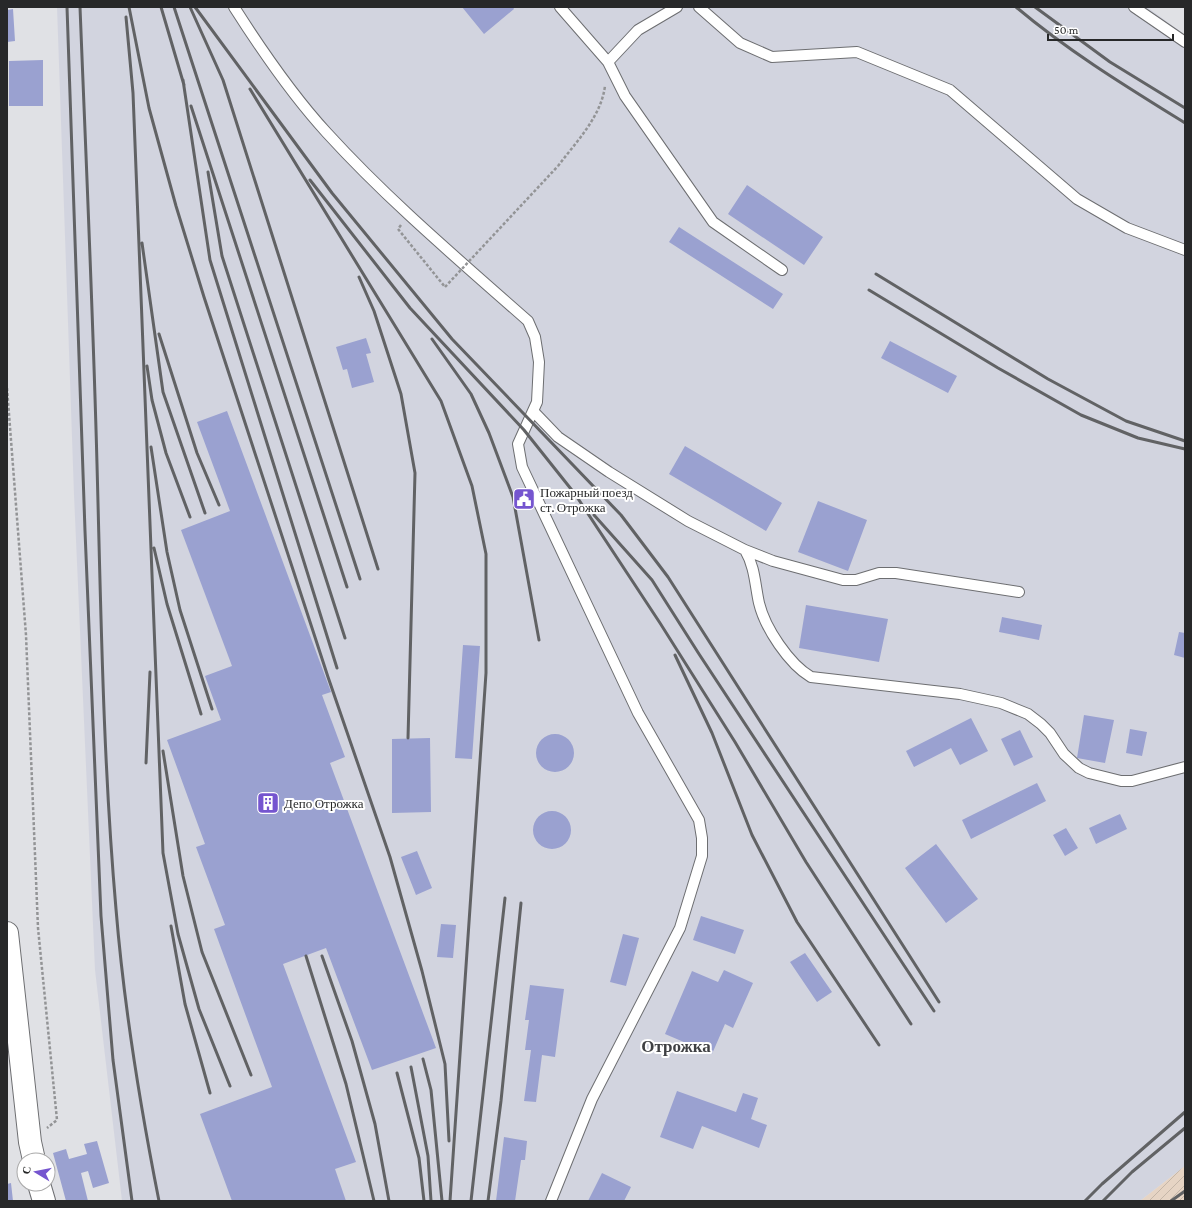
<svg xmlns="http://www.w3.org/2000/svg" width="1192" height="1208" viewBox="0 0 1192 1208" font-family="'Crimson Pro',serif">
	<defs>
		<pattern id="industrial-furrows" width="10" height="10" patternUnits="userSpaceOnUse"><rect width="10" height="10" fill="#e6d4c4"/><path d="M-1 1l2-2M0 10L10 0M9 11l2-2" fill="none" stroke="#c5b6a8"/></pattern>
	</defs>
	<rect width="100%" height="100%" fill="#e0e1e5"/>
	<!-- built -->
	<path fill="#d2d4df" d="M 57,7 L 1147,7 L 1185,35 L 1185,1166 L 1140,1201 L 122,1201 L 95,970 L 74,495 Z"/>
	<!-- industrial -->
	<path fill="url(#industrial-furrows)" d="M 1185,1166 L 1185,1201 L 1140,1201 Z"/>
	<!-- building -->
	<path fill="#9aa1d0" d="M 462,7 L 513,7 L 514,9 L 484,34 Z
		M 13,9 L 15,41 L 7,42 L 7,10 Z
		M 43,60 L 43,106 L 9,106 L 9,61 Z
		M 747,185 L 823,237 L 804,265 L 728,214 Z
		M 679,227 L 783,294 L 773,309 L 669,242 Z
		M 366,338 L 371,353 L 366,354 L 374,382 L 352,388 L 347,369 L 343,370 L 336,347 Z
		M 890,341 L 957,376 L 948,393 L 881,358 Z
		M 227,411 L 331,692 L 322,695 L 345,757 L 330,763 L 436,1048 L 372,1070 L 326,948 L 283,964 L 356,1162 L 335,1169 L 346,1201 L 232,1201 L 200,1114 L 272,1087 L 214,929 L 225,925 L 196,847 L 205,844 L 167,740 L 221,720 L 205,676 L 232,666 L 181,530 L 230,511 L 197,422 Z
		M 685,446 L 782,503 L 766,531 L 669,474 Z
		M 818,501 L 867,520 L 848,571 L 798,552 Z
		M 806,605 L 888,619 L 879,662 L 799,648 Z
		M 1002,617 L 1042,625 L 1039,640 L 999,632 Z
		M 1179,632 L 1185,633 L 1185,658 L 1174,655 Z
		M 463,645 L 480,646 L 472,759 L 455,758 Z
		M 1084,715 L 1114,720 L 1105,763 L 1077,758 Z
		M 971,718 L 988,751 L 960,765 L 951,748 L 914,767 L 906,751 Z
		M 1130,729 L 1147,732 L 1142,756 L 1126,753 Z
		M 1020,730 L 1033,757 L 1014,766 L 1001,739 Z
		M536 753a19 19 0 1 1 38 0a19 19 0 1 1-38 0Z
		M 430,738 L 431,812 L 392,813 L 392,739 Z
		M 1037,783 L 1046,801 L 971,839 L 962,820 Z
		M533 830a19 19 0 1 1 38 0a19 19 0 1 1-38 0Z
		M 1120,814 L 1127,829 L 1096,844 L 1089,828 Z
		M 1066,828 L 1078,848 L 1065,856 L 1053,835 Z
		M 936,844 L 978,899 L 946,923 L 905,868 Z
		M 417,851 L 432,888 L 416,895 L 401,857 Z
		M 701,916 L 744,930 L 735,954 L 693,940 Z
		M 441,924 L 456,925 L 453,958 L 437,957 Z
		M 623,934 L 639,938 L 626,986 L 610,982 Z
		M 805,953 L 832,992 L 817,1002 L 790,962 Z
		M 724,970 L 753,983 L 733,1028 L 725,1024 L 712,1054 L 665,1034 L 692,971 L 718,982 Z
		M 530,985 L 564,989 L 555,1057 L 542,1055 L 536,1102 L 524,1101 L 531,1050 L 525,1050 L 529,1020 L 525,1020 Z
		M 677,1091 L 736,1112 L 743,1093 L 758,1098 L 751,1119 L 767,1125 L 759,1148 L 702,1126 L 693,1149 L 660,1137 Z
		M 504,1137 L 527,1141 L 525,1160 L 521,1160 L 515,1201 L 496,1201 Z
		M 97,1141 L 109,1183 L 93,1188 L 88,1171 L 81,1173 L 88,1201 L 66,1201 L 53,1153 L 66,1149 L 69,1159 L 87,1154 L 84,1144 Z
		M 602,1173 L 631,1187 L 624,1201 L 588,1201 Z
		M 11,1183 L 13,1201 L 7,1201 L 7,1184 Z"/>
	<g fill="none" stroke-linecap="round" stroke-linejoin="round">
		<!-- lane casing -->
		<g stroke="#6d6e71" stroke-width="12">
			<path id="lane" d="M 234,7 C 262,51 292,95 327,133 C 389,201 459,260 528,321 L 535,337 L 539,362 L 537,402 L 518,444 L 522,467 L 638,713 L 699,820 L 702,838 L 702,856 L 680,928 L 592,1099 L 551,1201
				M 560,7 L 608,62
				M 677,7 L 638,30 L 608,62 L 625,96 L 713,222 L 782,270
				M 699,7 L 740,43 L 772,57 L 857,52 L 950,90 L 1077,199 L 1127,228 L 1185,250
				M 1134,7 L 1185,42
				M 533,411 L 558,437 L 609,472 L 688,521 L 745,550 L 773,561 L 843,580 L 856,580 L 879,573 L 896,573 L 1019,592
				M 745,550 C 755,567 755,585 759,603 C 765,628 789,664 811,677 L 960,694 L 1001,703 L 1028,714 L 1041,724 L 1050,733 L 1064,754 L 1079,768 L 1089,773 L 1121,781 L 1132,781 L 1185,767"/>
		</g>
		<!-- secondary casing -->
		<g stroke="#6d6e71" stroke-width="24">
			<path id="secondary" d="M 7,933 L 30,1142 L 34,1160
				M 39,1184 L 44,1201"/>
		</g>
		<!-- path -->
		<path stroke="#939496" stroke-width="2.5" stroke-dasharray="3 2" stroke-linecap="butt" d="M 558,166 C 576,142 601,117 605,86
			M 401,225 L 398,229 L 445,287
			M 7,388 L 26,635 L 38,928 L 57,1120 L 47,1128"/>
		<!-- lane -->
		<use href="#lane" stroke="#fff" stroke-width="10"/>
		<!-- secondary -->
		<use href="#secondary" stroke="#fff" stroke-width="22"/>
		<!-- rail -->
		<path stroke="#616264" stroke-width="3" d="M 67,7 L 85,531 L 101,916 L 113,1060 L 132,1201
			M 80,7 C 86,159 93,312 97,464 C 101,613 103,761 116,909 C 124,1007 140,1105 159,1201
			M 129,7 L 149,108 L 176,206 L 204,297 L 328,677 L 390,857 L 422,971 L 445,1064 L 449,1141
			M 161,7 L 184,85
			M 174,7 L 360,579
			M 190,7 L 223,80 L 378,569
			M 195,7 L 332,193 L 452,339 L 621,515 L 668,577 L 939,1002
			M 1016,7 C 1068,51 1127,87 1185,123
			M 1035,7 L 1110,62 L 1185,108
			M 126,17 L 133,93 L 163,853 L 178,934 L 199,1009 L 230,1086
			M 183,80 L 210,260 L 337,668
			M 250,89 L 441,401 L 472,486 L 486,554 L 486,673 L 450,1201
			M 191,106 L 347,587
			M 208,172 L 222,256 L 345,638
			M 310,180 L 410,308 L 524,430 L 575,494 L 660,623 L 735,742 L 806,862 L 911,1024
			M 142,243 L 163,392 L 205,513
			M 876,274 L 1048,379 L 1126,421 L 1185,441
			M 359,277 L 374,311 L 401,394 L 415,473 L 408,738
			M 869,290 L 998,368 L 1081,415 L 1138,438 L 1185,449
			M 159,334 L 197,453 L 219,505
			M 432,339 L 471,394 L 489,433 L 513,497 L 539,640
			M 147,366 L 152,400 L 166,453 L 190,517
			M 151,447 L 167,552 L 180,610 L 212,709
			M 594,515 L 652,580 L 699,654 L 934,1011
			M 154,548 L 167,604 L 201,714
			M 675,655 L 712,733 L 752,835 L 797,922 L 879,1045
			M 163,751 L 183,876 L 202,952 L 251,1075
			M 146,763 L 150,672
			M 171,926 L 185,1004 L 210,1093
			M 306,956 L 346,1084 L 374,1201
			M 322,956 L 352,1041 L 375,1124 L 389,1201
			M 423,1059 L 431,1090 L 442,1201
			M 411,1067 L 428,1156 L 431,1201
			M 397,1073 L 419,1158 L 424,1201
			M 471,1201 L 505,898
			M 488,1201 L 501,1101 L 521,903
			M 1085,1201 L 1102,1184 L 1185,1112
			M 1103,1201 L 1132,1172 L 1185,1128
			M 1171,1201 L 1185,1191"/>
		<!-- path-bridge -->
		<path stroke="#939496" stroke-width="2.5" stroke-dasharray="3 2" stroke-linecap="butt" d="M 445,287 L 558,166"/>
	</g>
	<!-- icons -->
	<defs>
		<g id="civic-square" transform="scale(1.15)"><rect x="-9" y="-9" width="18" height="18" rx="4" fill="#7555cf" stroke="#fff"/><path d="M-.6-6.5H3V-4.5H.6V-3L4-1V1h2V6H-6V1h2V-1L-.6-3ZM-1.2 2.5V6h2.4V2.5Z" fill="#fff"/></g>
		<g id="building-square" transform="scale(1.15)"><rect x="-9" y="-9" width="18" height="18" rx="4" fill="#7555cf" stroke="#fff"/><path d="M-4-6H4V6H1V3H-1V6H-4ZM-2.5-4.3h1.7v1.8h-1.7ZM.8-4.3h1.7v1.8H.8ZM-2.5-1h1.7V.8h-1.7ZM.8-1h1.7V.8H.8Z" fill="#fff"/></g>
	</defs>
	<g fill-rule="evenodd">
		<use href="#civic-square" x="524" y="499"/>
		<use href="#building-square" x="268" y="803"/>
	</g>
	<g text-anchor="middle" stroke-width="4" stroke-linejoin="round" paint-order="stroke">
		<!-- poi labels -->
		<g font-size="13" fill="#272829" stroke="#fff" text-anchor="start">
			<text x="540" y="497">Пожарный поезд<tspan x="540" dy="15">ст. Отрожка</tspan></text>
			<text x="284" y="808">Депо Отрожка</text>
		</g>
		<!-- district labels -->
		<g font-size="17" font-weight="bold" fill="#3f4043" stroke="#fff">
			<text x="676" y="1052">Отрожка</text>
		</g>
	</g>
	<!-- border -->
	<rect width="1192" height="1208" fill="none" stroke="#272829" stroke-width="16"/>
	<!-- north arrow -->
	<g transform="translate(36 1172) rotate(280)"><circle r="19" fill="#ffffff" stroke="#a9a9a9"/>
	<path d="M0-3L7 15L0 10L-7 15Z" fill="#7555cf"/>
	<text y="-6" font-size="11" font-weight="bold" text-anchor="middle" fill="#272829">С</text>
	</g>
	<!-- scale -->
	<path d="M1048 34v6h125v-6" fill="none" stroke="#272829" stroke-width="2"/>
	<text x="1054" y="34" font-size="12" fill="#272829" stroke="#ffffff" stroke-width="3" paint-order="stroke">50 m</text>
</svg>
